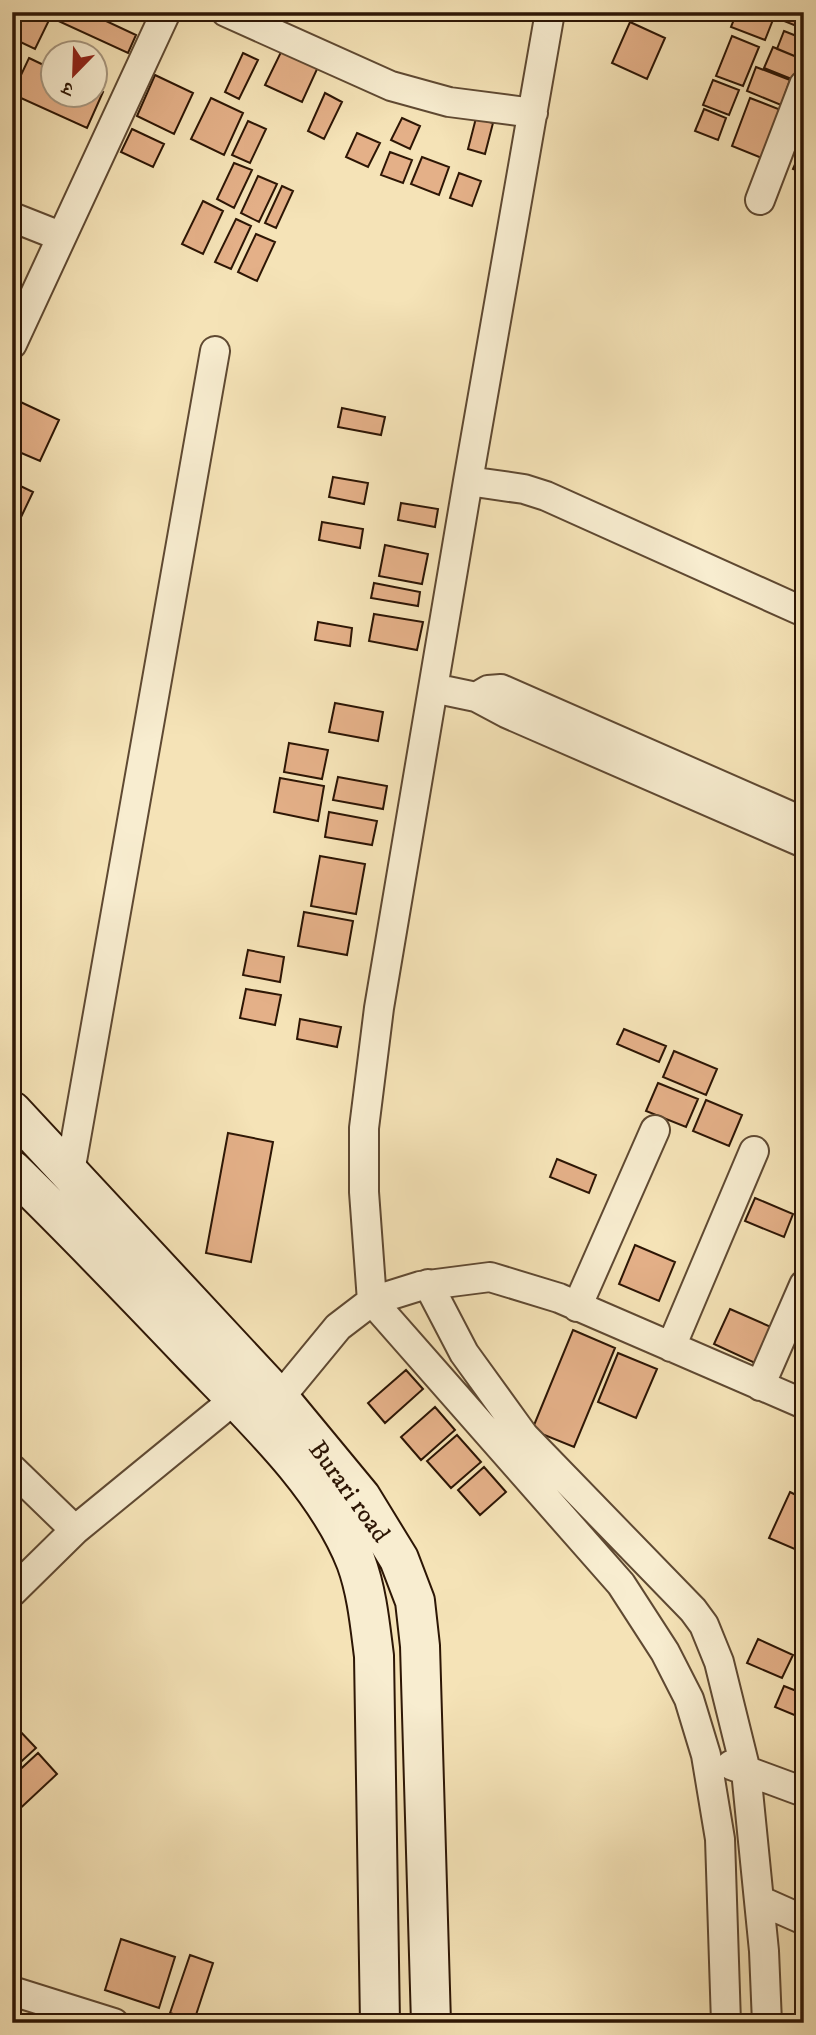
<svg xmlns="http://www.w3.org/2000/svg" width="816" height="2035" viewBox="0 0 816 2035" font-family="'IM FELL DW Pica','Noto Serif Devanagari',serif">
	<rect width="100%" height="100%" fill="#f5e3b7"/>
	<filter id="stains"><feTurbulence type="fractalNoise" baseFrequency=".00286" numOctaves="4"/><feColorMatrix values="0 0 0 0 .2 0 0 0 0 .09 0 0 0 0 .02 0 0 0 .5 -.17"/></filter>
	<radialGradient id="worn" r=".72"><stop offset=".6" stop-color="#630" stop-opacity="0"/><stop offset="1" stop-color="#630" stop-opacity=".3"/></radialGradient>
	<!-- building -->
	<path fill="#e4b088" stroke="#2d1605" stroke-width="2" d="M 12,12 L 53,12 L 35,49 L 12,38 Z
		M 57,12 L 87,12 L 136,35 L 128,53 L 54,19 Z
		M 737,12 L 776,12 L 765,40 L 731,27 Z
		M 781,12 L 804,12 L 804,29 L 779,19 Z
		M 630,22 L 665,38 L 647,79 L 612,63 Z
		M 784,31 L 804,39 L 804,60 L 777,49 Z
		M 732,36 L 759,47 L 743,86 L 716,76 Z
		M 773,47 L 804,60 L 804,69 L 799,82 L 764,68 Z
		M 282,50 L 318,67 L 302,102 L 265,85 Z
		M 243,53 L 258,60 L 239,99 L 225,92 Z
		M 29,58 L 52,69 L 52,94 L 94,94 L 94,88 L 103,92 L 87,128 L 12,94 Z
		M 756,67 L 790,80 L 781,105 L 747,91 Z
		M 155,75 L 193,93 L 174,134 L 137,116 Z
		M 713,80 L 739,90 L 729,115 L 703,105 Z
		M 325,93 L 342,102 L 324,139 L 308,131 Z
		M 211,98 L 243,113 L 224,155 L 191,139 Z
		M 750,98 L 786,112 L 767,160 L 732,146 Z
		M 704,109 L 726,118 L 718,140 L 695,131 Z
		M 402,118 L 420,126 L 410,149 L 391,140 Z
		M 476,118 L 493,123 L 485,154 L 468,149 Z
		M 248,121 L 266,129 L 250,163 L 232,155 Z
		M 132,129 L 164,144 L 153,167 L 121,152 Z
		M 357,133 L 380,143 L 368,167 L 346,157 Z
		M 390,152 L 412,160 L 403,183 L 381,175 Z
		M 800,153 L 804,154 L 804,173 L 793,169 Z
		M 422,157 L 449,167 L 439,195 L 411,184 Z
		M 234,163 L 252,170 L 234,208 L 217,199 Z
		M 459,173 L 481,181 L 472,206 L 450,198 Z
		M 258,176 L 277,184 L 259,222 L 241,213 Z
		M 282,186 L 293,191 L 276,228 L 265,223 Z
		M 203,201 L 223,211 L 203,254 L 182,244 Z
		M 236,219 L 251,226 L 231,269 L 215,262 Z
		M 256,234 L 275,242 L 257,281 L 238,272 Z
		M 12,398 L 59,420 L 40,461 L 12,449 Z
		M 342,408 L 385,417 L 381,435 L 338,427 Z
		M 333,477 L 368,483 L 364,504 L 329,497 Z
		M 12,482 L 33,492 L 12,536 Z
		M 401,503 L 438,509 L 435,527 L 398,520 Z
		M 322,522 L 363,529 L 360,548 L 319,540 Z
		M 385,545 L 428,554 L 422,584 L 379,576 Z
		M 374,583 L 420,592 L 418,606 L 371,598 Z
		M 374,614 L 423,622 L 417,650 L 369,641 Z
		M 318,622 L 352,628 L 350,646 L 315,640 Z
		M 335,703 L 383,712 L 378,741 L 329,732 Z
		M 289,743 L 328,750 L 322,779 L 284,772 Z
		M 338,777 L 387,786 L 383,809 L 333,800 Z
		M 280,778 L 324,786 L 318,821 L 274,812 Z
		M 329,812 L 377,821 L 372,845 L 325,837 Z
		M 320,856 L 365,864 L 356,914 L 311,906 Z
		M 304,912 L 353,921 L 347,955 L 298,946 Z
		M 248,950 L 284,957 L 280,982 L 243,975 Z
		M 246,989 L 281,995 L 275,1025 L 240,1018 Z
		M 300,1019 L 341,1027 L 337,1047 L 297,1039 Z
		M 624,1029 L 666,1046 L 659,1062 L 617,1044 Z
		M 674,1051 L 717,1069 L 706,1095 L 663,1077 Z
		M 658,1083 L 698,1099 L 686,1127 L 646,1111 Z
		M 706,1100 L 742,1115 L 729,1146 L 693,1131 Z
		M 228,1133 L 273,1142 L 251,1262 L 206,1253 Z
		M 557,1159 L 596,1175 L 589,1193 L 550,1177 Z
		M 755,1198 L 793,1214 L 784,1237 L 745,1221 Z
		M 635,1245 L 675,1262 L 659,1301 L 619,1284 Z
		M 730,1309 L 771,1327 L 755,1363 L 714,1344 Z
		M 573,1330 L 615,1348 L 574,1447 L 532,1430 Z
		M 618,1353 L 657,1369 L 636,1418 L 598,1402 Z
		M 406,1370 L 423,1389 L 385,1423 L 368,1403 Z
		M 435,1407 L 455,1430 L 421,1460 L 401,1437 Z
		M 457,1435 L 481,1462 L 451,1488 L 427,1461 Z
		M 484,1467 L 506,1492 L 480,1515 L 458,1490 Z
		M 790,1492 L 804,1499 L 804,1553 L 769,1538 Z
		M 758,1639 L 793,1655 L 782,1678 L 747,1663 Z
		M 784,1686 L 804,1694 L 804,1719 L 775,1707 Z
		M 17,1728 L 36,1748 L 12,1770 L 12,1732 Z
		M 38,1753 L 57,1774 L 12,1816 L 12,1777 Z
		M 121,1939 L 175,1957 L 159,2008 L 105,1990 Z
		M 190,1955 L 213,1963 L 194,2021 L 170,2013 Z"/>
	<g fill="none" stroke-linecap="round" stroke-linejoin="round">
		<!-- street casing -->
		<g stroke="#5f4932" stroke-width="32">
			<path id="street" d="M 226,12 L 391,86 L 449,102 L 533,113
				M 550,12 L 468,481 L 379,1008 L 364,1128 L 364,1192 L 372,1301 L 621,1584 L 665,1652 L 689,1699 L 706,1755 L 720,1839 L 726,2023
				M 760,200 L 804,85
				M 12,217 L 60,236
				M 12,344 L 166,12
				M 468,481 L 524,489 L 546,496 L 804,612
				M 433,688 L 476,697 L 488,690 L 501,689 L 804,822
				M 476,697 L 506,713 L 804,843
				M 70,1172 L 215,351
				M 428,1284 L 464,1353 L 524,1436 L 693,1610 L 704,1625 L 719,1662 L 746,1771 L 764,1951 L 767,2023
				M 577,1307 L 655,1130
				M 671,1347 L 754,1151
				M 760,1386 L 804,1285
				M 268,1412 L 338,1327 L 372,1301 L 420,1286 L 490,1277 L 559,1298 L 804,1404
				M 12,1469 L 75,1530
				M 12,1592 L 75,1530 L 235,1399
				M 731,1765 L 804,1792
				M 759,1900 L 804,1920
				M 12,1991 L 114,2023"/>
		</g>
		<!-- secondary casing -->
		<g stroke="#2d1605" stroke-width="42">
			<path id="secondary" d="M 12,1111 L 280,1399 L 361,1497 L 399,1559 L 415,1601 L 420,1646 L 431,2023
				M 12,1170 C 74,1230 134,1293 194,1356 C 251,1415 326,1485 356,1562 C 367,1592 370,1625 374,1656 L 380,2023"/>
		</g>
		<!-- street -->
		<use href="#street" stroke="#f8edd0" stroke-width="28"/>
		<!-- secondary -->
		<use href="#secondary" stroke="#f8edd0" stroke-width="38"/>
	</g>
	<g text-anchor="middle" stroke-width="7" stroke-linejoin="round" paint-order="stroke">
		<!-- street labels -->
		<g font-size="26" fill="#2d1605" stroke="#f8edd0">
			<text transform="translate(350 1491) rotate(54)" y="9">Burari road</text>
		</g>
	</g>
	<!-- margin -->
	<rect width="816" height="2035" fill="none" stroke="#f5e3b7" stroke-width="42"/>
	<rect x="14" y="14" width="788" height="2007" fill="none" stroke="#2d1605" stroke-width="3.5"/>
	<rect x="21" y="21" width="774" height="1993" fill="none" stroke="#2d1605" stroke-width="2"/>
	<!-- north arrow -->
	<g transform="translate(74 74) rotate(203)"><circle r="33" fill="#f8edd0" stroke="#a7977f" stroke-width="2"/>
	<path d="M0-5L12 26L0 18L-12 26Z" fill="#8f2418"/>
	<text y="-10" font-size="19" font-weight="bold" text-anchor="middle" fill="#2d1605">उ</text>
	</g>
	<rect width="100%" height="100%" filter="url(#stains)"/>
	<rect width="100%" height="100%" fill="url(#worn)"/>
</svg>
